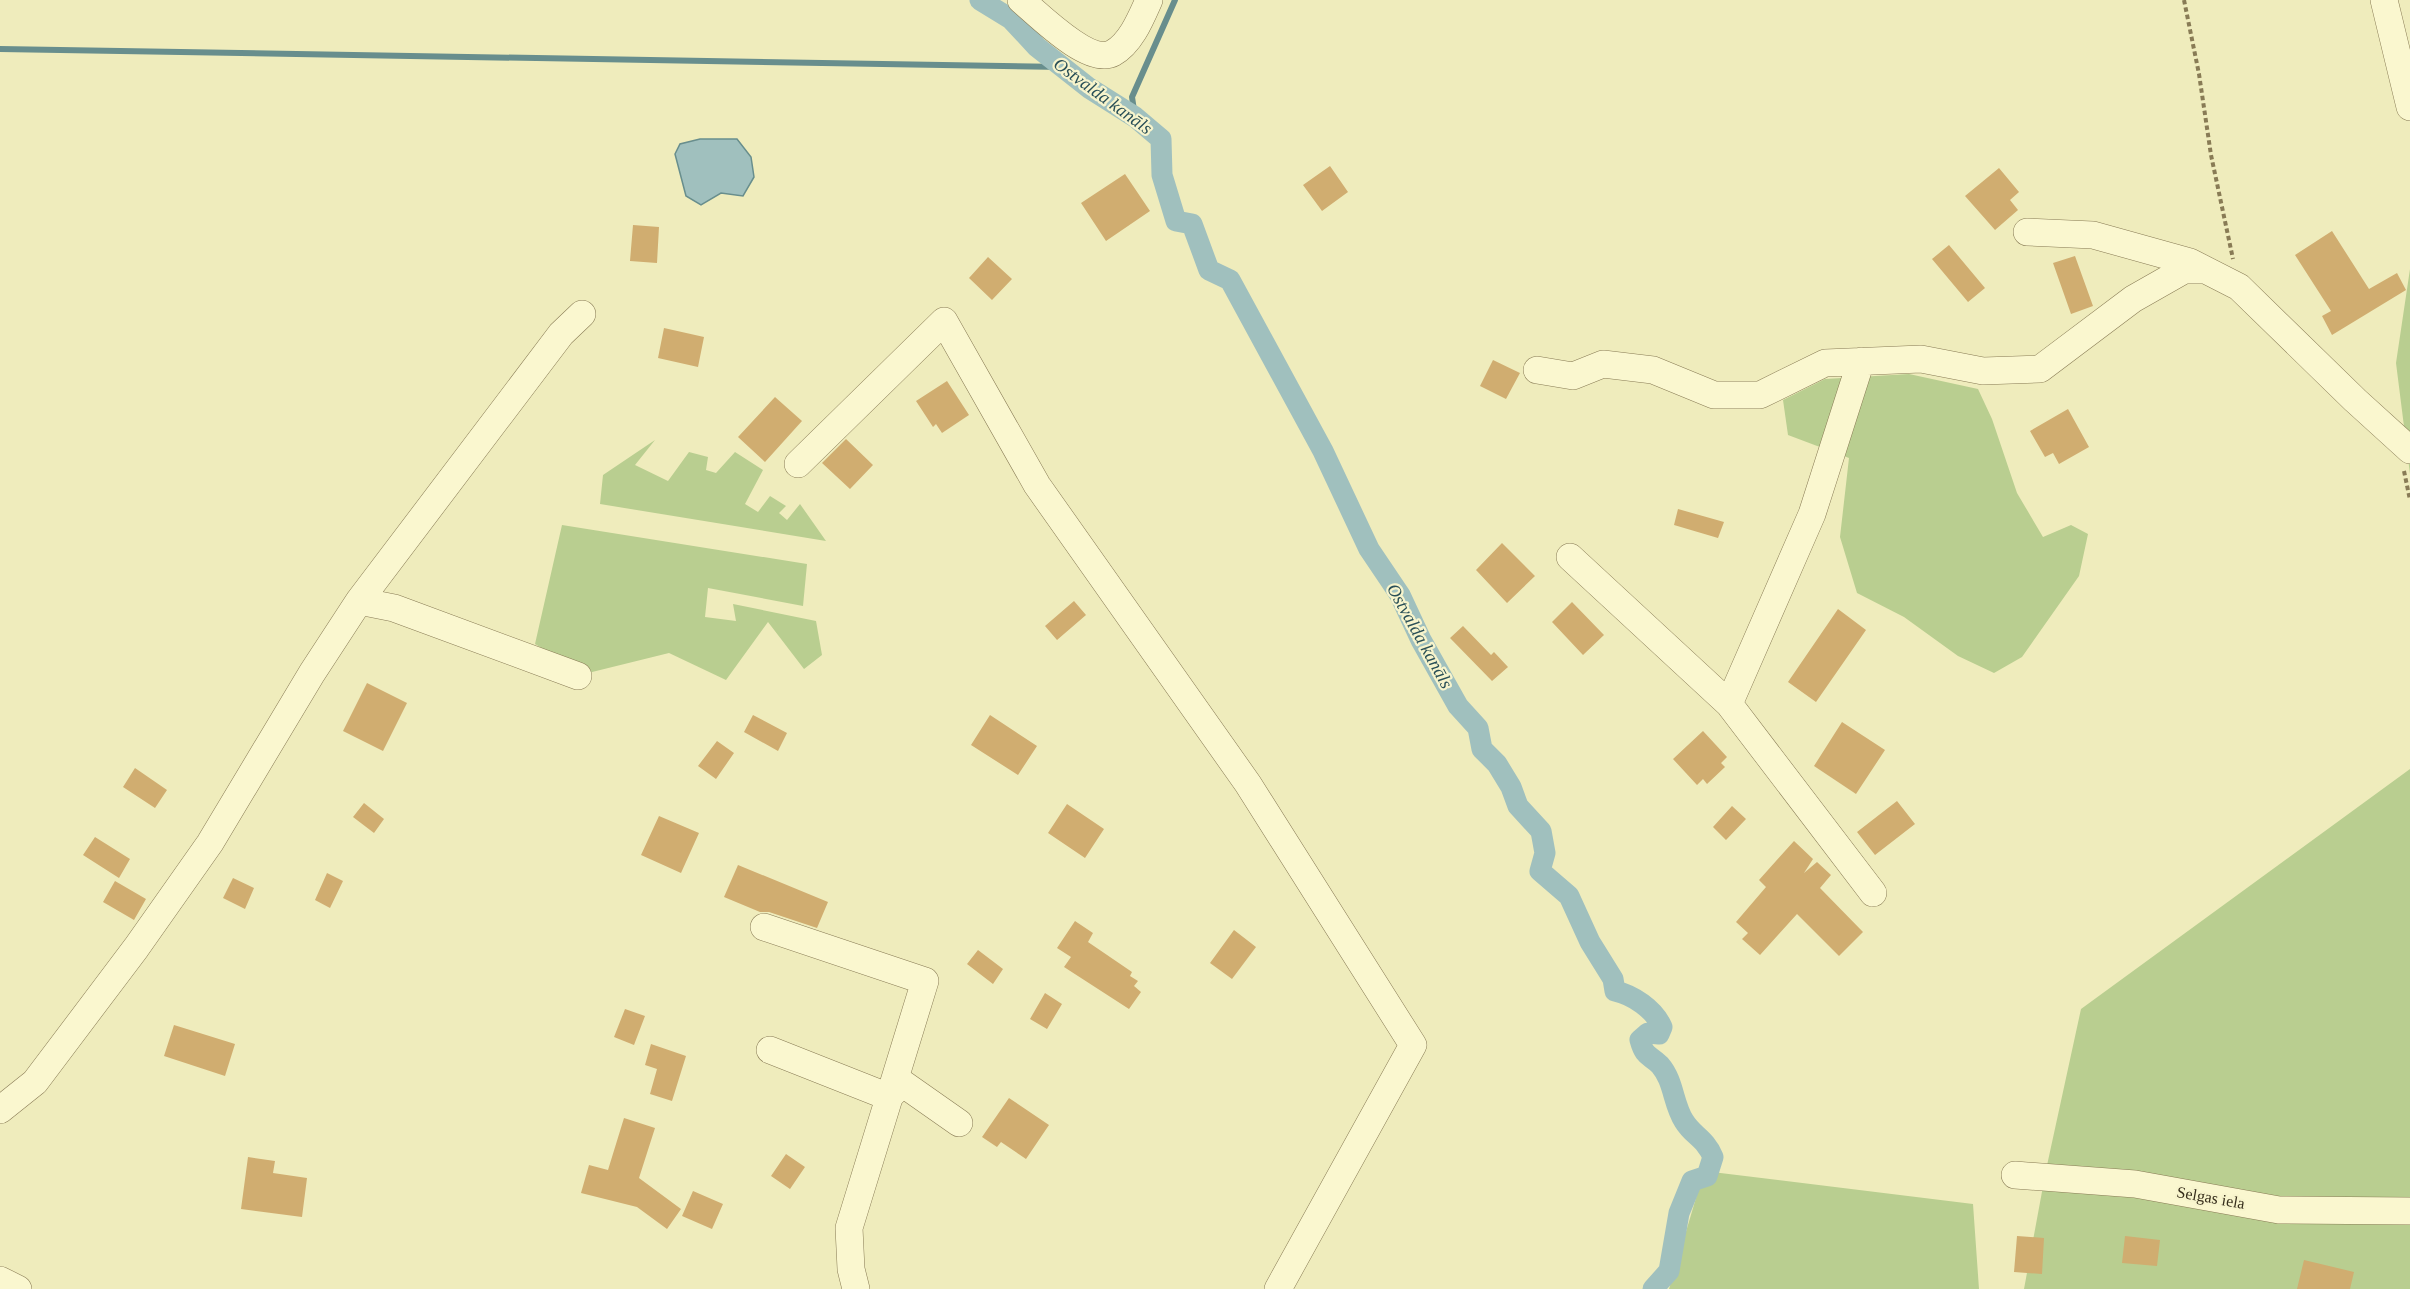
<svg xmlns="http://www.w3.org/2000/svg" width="2410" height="1289" viewBox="0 0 2410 1289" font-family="Georgia,serif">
	<rect width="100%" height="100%" fill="#efecbc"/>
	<!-- green -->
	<path fill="#b9ce90" d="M 2410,269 L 2410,474 L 2396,363 Z
		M 1909,374 L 1978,389 L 1992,419 L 2017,493 L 2043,537 L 2071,525 L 2088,534 L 2079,576 L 2022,657 L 1994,673 L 1958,656 L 1904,617 L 1857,593 L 1840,537 L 1849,458 L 1788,435 L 1783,400 L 1825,379 Z
		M 655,440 L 635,465 L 668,481 L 689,452 L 708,457 L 706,470 L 716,473 L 735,452 L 763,470 L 745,504 L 758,512 L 770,496 L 786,506 L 779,513 L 787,520 L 800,504 L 826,541 L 600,504 L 603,475 Z
		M 562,525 L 807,564 L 803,606 L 708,588 L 705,617 L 736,621 L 733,604 L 816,621 L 822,655 L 804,669 L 768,622 L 726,680 L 669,653 L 584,674 L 535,644 Z
		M 2410,769 L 2410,1289 L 2024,1289 L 2046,1170 L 2081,1009 Z
		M 1704,1171 L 1973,1204 L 1979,1289 L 1669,1289 Z"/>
	<!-- water -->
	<path fill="#a0c0be" stroke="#688e8d" stroke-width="1.5" d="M 700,139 L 737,139 L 751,157 L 754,177 L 743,196 L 721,193 L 701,205 L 686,196 L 675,154 L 680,144 Z"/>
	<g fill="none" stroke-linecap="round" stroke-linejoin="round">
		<!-- stream -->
		<path stroke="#688e8d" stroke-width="6" d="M 0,49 L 1064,67
			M 1135,117 L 1132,97 L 1175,0"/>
		<!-- canal -->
		<path stroke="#a0c0be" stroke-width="21" d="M 980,0 L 1011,19 L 1037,47 L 1089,88 L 1135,117 L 1161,139 L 1162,175 L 1176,221 L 1192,224 L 1209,270 L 1230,280 L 1323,451 L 1369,549 L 1400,595 L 1421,640 L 1458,706 L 1478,728 L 1482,749 L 1497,764 L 1511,787 L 1518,806 L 1541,831 L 1545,853 L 1540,871 L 1569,896 L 1590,942 L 1613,979 L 1615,991 C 1633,995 1654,1009 1662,1027 L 1659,1034 L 1648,1033 L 1640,1040 C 1645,1058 1649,1054 1660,1065 C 1674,1081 1673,1104 1684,1121 C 1693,1136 1705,1138 1713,1157 L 1707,1176 L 1692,1181 L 1679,1213 L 1669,1271 L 1653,1289"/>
	</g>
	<!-- building -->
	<path fill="#d0ad70" d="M 1330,166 L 1348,192 L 1322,211 L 1303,185 Z
		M 1999,168 L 2019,192 L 2010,200 L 2018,210 L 1995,230 L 1965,196 Z
		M 1125,174 L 1150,211 L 1106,241 L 1081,203 Z
		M 633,225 L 659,227 L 657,263 L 630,261 Z
		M 2332,231 L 2369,289 L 2397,273 L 2406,290 L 2332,335 L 2322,316 L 2331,311 L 2295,255 Z
		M 1949,245 L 1985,288 L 1968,302 L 1932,259 Z
		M 2075,256 L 2093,306 L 2071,314 L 2053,263 Z
		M 988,257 L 1012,279 L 992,300 L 969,278 Z
		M 664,328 L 704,337 L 698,367 L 658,358 Z
		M 1493,360 L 1520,373 L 1506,399 L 1480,386 Z
		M 947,381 L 969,415 L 942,433 L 936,424 L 933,427 L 916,401 Z
		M 775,397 L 802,421 L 765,462 L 738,437 Z
		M 2068,409 L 2089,447 L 2059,464 L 2053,453 L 2045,457 L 2030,431 Z
		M 846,439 L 873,465 L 850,489 L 822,463 Z
		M 1678,509 L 1724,522 L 1718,538 L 1674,525 Z
		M 1502,543 L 1535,576 L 1507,603 L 1476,570 Z
		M 1074,601 L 1086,615 L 1057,640 L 1045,626 Z
		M 1572,602 L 1604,635 L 1583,655 L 1552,622 Z
		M 1838,609 L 1866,630 L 1816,702 L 1788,682 Z
		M 1463,626 L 1491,655 L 1494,652 L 1508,667 L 1492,681 L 1450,638 Z
		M 367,683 L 407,703 L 383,751 L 343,731 Z
		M 753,715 L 787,733 L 778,751 L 744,732 Z
		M 990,715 L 1037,746 L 1018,775 L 971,745 Z
		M 1842,722 L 1885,750 L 1856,794 L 1814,766 Z
		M 1703,731 L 1727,757 L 1721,763 L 1725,767 L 1707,784 L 1703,779 L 1697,785 L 1673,759 Z
		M 717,741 L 734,753 L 716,779 L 698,766 Z
		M 135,768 L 167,790 L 155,808 L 123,787 Z
		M 1897,801 L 1915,824 L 1875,855 L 1857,832 Z
		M 364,803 L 384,819 L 374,833 L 353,817 Z
		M 1067,804 L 1104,829 L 1085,858 L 1048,833 Z
		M 1732,806 L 1746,819 L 1726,840 L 1713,827 Z
		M 659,816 L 699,833 L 681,873 L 641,855 Z
		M 95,837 L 130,859 L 119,878 L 83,855 Z
		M 1794,841 L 1813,859 L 1804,873 L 1817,862 L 1831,875 L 1820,888 L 1863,932 L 1839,956 L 1797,914 L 1760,955 L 1742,939 L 1748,933 L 1736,922 L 1766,887 L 1759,880 Z
		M 738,865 L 828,902 L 817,928 L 769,912 L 760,912 L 724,897 Z
		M 327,873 L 343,881 L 330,908 L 315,900 Z
		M 233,878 L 254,888 L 245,909 L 223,898 Z
		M 115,881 L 146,899 L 134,920 L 103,902 Z
		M 1075,921 L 1093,933 L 1088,942 L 1132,972 L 1130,976 L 1138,981 L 1134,986 L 1141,992 L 1129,1009 L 1064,967 L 1071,957 L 1057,948 Z
		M 1234,930 L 1256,947 L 1232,979 L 1210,963 Z
		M 978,950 L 1003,969 L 993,984 L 967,964 Z
		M 1045,993 L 1062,1004 L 1047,1029 L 1030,1019 Z
		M 625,1009 L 645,1016 L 634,1045 L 614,1037 Z
		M 174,1025 L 235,1044 L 225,1076 L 164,1056 Z
		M 651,1044 L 686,1056 L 672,1101 L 650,1094 L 657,1069 L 645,1065 Z
		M 1009,1098 L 1049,1125 L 1026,1159 L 1001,1142 L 997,1147 L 982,1137 Z
		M 624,1118 L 655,1128 L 639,1178 L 681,1209 L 667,1229 L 637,1207 L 581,1193 L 589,1165 L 608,1170 Z
		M 786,1154 L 805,1167 L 790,1189 L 771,1176 Z
		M 248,1157 L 275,1161 L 273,1173 L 307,1178 L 302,1217 L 241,1209 Z
		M 693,1191 L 723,1204 L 712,1229 L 682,1216 Z
		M 2017,1236 L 2044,1238 L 2042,1274 L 2014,1272 Z
		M 2125,1236 L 2160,1240 L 2157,1266 L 2122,1263 Z
		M 2304,1260 L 2354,1272 L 2350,1289 L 2297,1289 Z"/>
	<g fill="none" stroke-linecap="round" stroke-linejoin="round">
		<!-- minor casing -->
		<g stroke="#887b55" stroke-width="28">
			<path id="minor" d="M 1021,0 C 1039,15 1089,66 1113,53 C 1131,43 1141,18 1149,0
				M 2384,0 L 2410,107
				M 2027,232 L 2093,235 L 2190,262 L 2239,287 L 2355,400 L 2410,450
				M 1537,370 L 1573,376 L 1603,364 L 1653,370 L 1714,395 L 1760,395 L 1825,363 L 1921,359 L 1983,371 L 2040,369 L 2133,299 L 2184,270 L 2205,270
				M 798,464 L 944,321 L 1037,485 L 1248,784 L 1413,1045 L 1278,1289
				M 1570,557 L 1729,704 L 1873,893
				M 359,601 L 394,608 L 578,676
				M 1729,704 L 1812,514 L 1861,361
				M 764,927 L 925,981 L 849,1228 L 851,1269 L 856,1289
				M 770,1050 L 889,1097 L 901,1084
				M 902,1083 L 959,1123
				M 0,1110 L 35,1082 L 136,948 L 210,843 L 312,673 L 359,601 L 561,334 L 582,314
				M 2015,1175 L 2135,1184 L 2279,1210 L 2410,1211
				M 0,1280 L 18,1289"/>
		</g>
		<!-- path -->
		<path stroke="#887b55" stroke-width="4" stroke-dasharray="4.5 3" stroke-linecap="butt" d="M 2184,0 L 2199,74 L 2211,155 L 2233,259
			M 2404,471 L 2410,500"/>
		<!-- minor -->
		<use href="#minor" stroke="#faf7cf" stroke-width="27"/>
	</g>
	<g text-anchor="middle" stroke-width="4.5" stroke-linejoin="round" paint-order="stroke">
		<!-- street labels -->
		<g font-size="16" fill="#362e1b" stroke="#f7f4cc">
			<text transform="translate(2211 1197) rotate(10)" y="6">Selgas iela</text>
		</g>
		<!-- water labels -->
		<g font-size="18" font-style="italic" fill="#294f57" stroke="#f7f4cc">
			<text transform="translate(1103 96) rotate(36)" y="6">Ostvalda kanāls</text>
			<text transform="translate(1420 636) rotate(61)" y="6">Ostvalda kanāls</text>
		</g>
	</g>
</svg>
